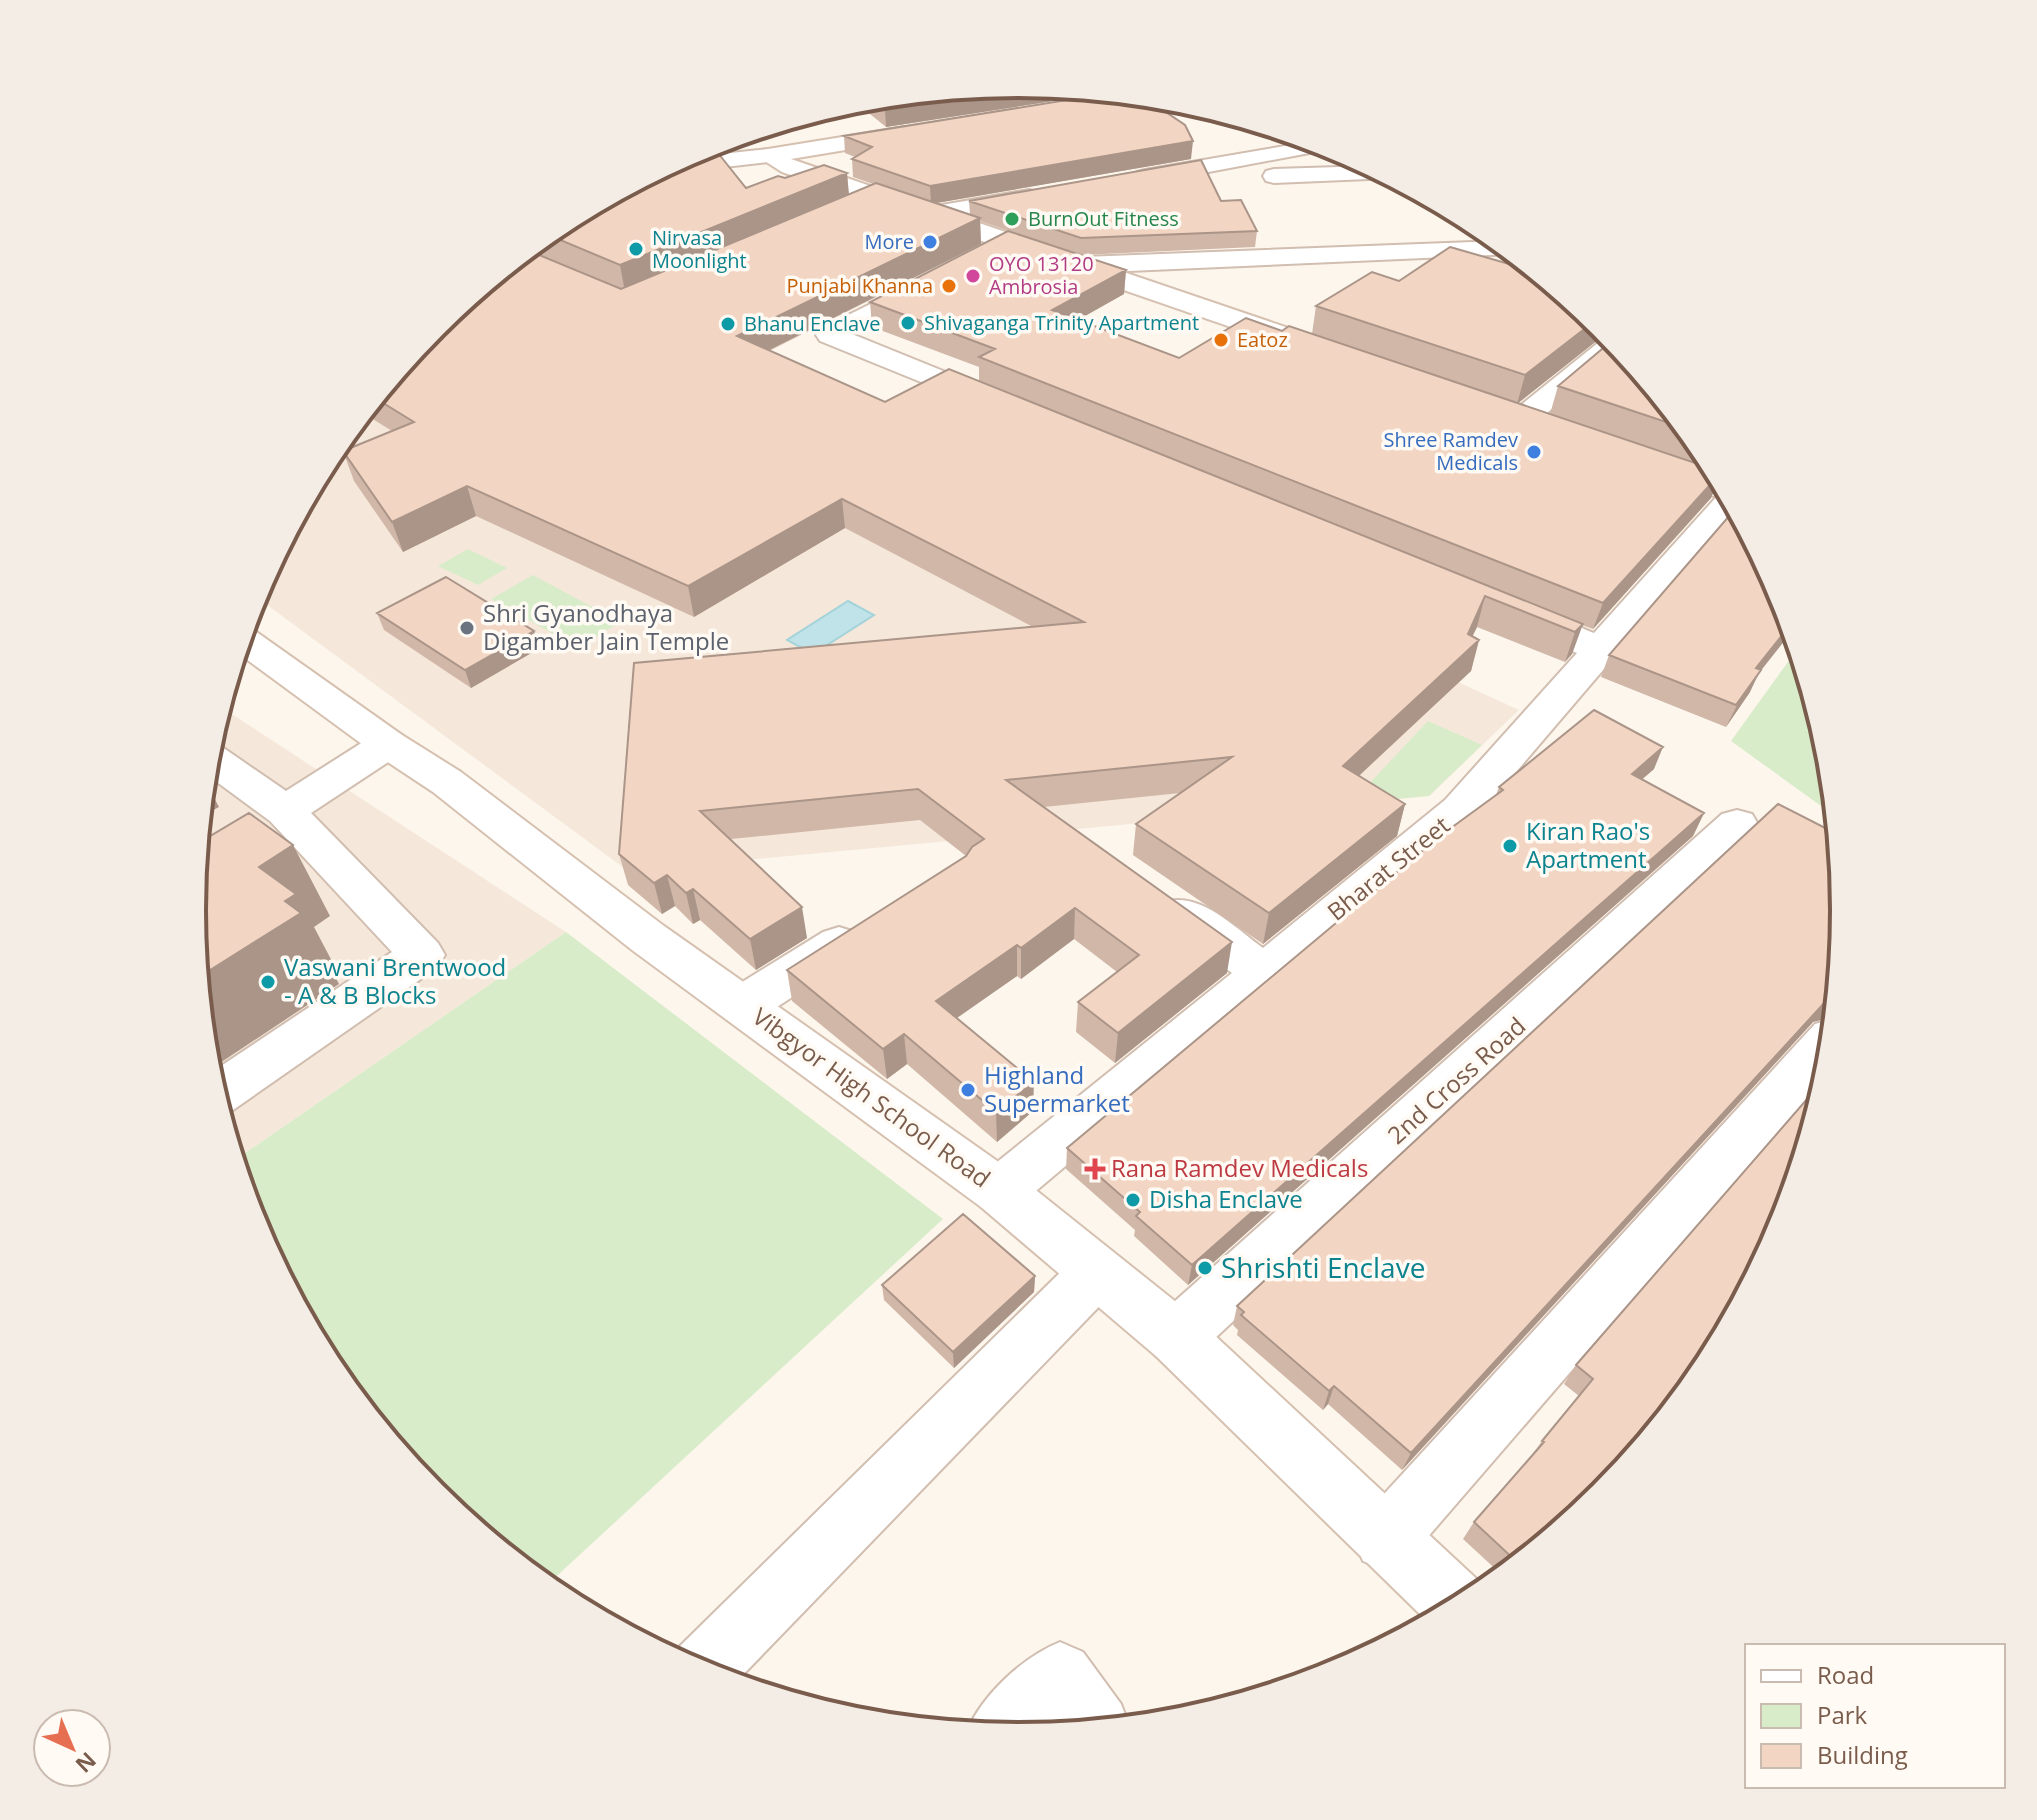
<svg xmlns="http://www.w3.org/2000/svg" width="2037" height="1820" viewBox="0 0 2037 1820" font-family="'Open Sans',sans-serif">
	<rect width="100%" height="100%" fill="#fdf6ec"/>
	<!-- residential -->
	<path fill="#f5e8da" d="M 435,326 L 684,326 L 1519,710 L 1429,796 L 628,871 L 255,596 L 332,451 Z
		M 221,707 L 566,932 L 235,1160 L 208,1071 L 193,910 L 208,748 Z"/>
	<!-- green -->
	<path fill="#d8ecc9" d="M 468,549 L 507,568 L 478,585 L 438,566 Z
		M 533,575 L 620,622 L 578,648 L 491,599 Z
		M 1798,648 L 1829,749 L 1835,816 L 1731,741 Z
		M 1428,721 L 1482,745 L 1429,796 L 1351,803 Z
		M 566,932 L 943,1219 L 546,1586 L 434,1494 L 331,1369 L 255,1226 L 235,1160 Z"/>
	<!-- water -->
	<path fill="#bfe3e8" stroke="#a5d3da" stroke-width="2" d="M 848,601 L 874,615 L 813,654 L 787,640 Z"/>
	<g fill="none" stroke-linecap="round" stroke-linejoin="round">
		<!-- street casing -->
		<g stroke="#d1beb0" stroke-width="4">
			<path id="street" d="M 1314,141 L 1336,148 L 1145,184 L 1137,182 L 1133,177 L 1137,172 L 1145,170 Z
				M 768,149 L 779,156 L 776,161 L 664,174 L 656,172 L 682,158 Z
				M 1371,166 L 1392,178 L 1274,183 L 1266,181 L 1263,176 L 1266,171 L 1274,169 Z
				M 1029,190 L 1037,192 L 1041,197 L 1037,202 L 930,221 L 921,219 L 918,214 L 921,209 L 930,207 Z
				M 1499,241 L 1515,254 L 1083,273 L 1074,270 L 1070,265 L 1074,260 L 1083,257 Z
				M 925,277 L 934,279 L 938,285 L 934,291 L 852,334 L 1000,394 L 1005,400 L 1000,406 L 990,409 L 980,406 L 820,341 L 816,335 L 820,329 Z
				M 1609,334 L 1622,349 L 1533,425 L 1522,428 L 1511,425 L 1507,419 L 1511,413 Z
				M 1727,491 L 1738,512 L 1475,820 L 1017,1207 L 999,1214 L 981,1207 L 973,1191 L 981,1175 L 1232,973 L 1165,924 L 1159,913 L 1165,902 C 1200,891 1235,928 1263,948 L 1445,800 L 1577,653 L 1511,626 L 1506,618 L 1511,610 C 1538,604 1569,623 1594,633 L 1720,493 Z
				M 388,731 L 402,735 L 408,744 L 402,753 L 311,813 L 438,943 L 445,955 L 438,967 L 233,1110 L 222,1114 L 209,1074 L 392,952 L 270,821 L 206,774 L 210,744 L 222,747 L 286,791 L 374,735 Z
				M 1737,810 L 1752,814 L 1758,824 L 1752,834 L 1196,1356 L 1176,1363 L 1156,1356 L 1148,1337 L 1156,1318 L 1722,814 Z
				M 839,927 L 855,932 L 861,944 L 855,956 L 760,1018 L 743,1023 L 726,1018 L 720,1005 L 726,992 L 823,932 Z
				M 1834,1019 L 1827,1075 L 1407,1561 L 1385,1570 L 1363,1561 L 1354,1539 L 1363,1517 L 1815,1024 Z
				M 1097,1247 L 1116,1255 L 1124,1272 L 1116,1289 L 735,1683 L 702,1673 L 673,1657 L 677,1649 L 1078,1255 Z
				M 1060,1642 L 1083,1652 L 1121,1704 L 1129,1725 L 1060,1732 L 1056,1726 C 1037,1745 992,1733 967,1731 C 983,1694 1023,1657 1060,1642 Z"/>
		</g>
		<!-- secondary casing -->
		<g stroke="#d6c0b0" stroke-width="4">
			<path id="secondary" d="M 904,127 L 915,134 L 912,139 L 791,159 L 1309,335 L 1313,341 L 1309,347 L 1299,349 L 1289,347 L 782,172 L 757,156 L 768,149 Z
				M 1658,457 L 1719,476 L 1730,497 L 1714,496 L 1647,473 L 1642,466 L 1647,459 Z
				M 245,629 L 255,631 L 402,735 L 461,772 L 664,926 L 1017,1175 L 1196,1318 L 1482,1584 L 1484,1591 L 1429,1623 L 1156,1356 L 981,1207 L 632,950 L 433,792 L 374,753 L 238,653 Z"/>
		</g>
		<!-- street -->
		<use href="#street" fill="#fff" fill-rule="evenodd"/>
		<!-- secondary -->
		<use href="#secondary" fill="#fff" fill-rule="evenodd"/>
	</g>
	<!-- wall -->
	<path fill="#d1b7a8" d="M 1019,84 L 1105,93 L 886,127 L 854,101 Z
		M 1170,113 L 1168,114 L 1191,159 L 935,203 L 970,215 L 969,201 L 1221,201 L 1257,231 L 1255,247 L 1080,255 L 980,221 L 981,244 L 769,351 L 885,402 L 979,382 L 979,367 L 872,327 L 870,302 L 1126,270 L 1124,294 L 1078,320 L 1179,358 L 1282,331 L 1312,334 L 1316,306 L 1399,281 L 1603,326 L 1518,403 L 1550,414 L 1558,386 L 1614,339 L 1706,451 L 1719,478 L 1711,498 L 1593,629 L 1582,625 L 1572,654 L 1565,662 L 1477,627 L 1472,636 L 1479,640 L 1471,671 L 1359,776 L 1405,804 L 1397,836 L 1263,944 L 1133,855 L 1136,824 L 1180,793 L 1044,807 L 1227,973 L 1115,1063 L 1076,1032 L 1078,1002 L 1117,972 L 1074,939 L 1021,979 L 1017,976 L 957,1018 L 1033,1111 L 997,1142 L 907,1064 L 887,1079 L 792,1001 L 787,970 L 966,856 L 920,820 L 731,839 L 807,938 L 756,970 L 700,920 L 693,924 L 675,906 L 662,914 L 628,885 L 619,854 L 1033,627 L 845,528 L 694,617 L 476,516 L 403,552 L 354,481 L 343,451 L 392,431 L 363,413 L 435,326 L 560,223 L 746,188 L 785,178 L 847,173 L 849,194 L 873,184 L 853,177 L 852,159 L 855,157 L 845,153 L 844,136 Z
		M 377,613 L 540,648 L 471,688 L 384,630 Z
		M 1609,655 L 1750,692 L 1726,727 L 1601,677 Z
		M 1654,769 L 1642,779 L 1704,813 L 1693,836 L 1188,1285 L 1134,1236 L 1135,1230 L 1066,1169 L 1067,1148 L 1496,795 L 1499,787 Z
		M 1813,1022 L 1402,1470 L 1328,1404 L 1323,1410 L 1237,1335 L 1238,1330 L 1233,1325 L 1237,1306 Z
		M 1828,1075 L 1602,1494 L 1503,1576 L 1463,1539 L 1474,1522 L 1532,1455 L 1542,1441 L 1579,1396 L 1564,1384 L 1576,1365 Z
		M 1035,1276 L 1034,1292 L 954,1368 L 884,1300 L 882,1285 Z"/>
	<!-- shaded-wall -->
	<path fill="#aa9588" d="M 1040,86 L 1105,93 L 886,127 L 885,110 Z
		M 1160,98 L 1171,99 L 1170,113 L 1147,117 L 1148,100 Z
		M 1193,141 L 1191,159 L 931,204 L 930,186 Z
		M 847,173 L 849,198 L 625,292 L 620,265 Z
		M 980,218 L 981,244 L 741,364 L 737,336 Z
		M 1126,270 L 1124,294 L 1051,335 L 1052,310 Z
		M 1596,320 L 1608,332 L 1517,404 L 1525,375 Z
		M 1718,476 L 1719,478 L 1711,498 L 1593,629 L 1603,603 Z
		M 467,486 L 476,516 L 403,552 L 392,522 Z
		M 842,499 L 845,528 L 694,617 L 688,586 Z
		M 1485,596 L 1477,627 L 1464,654 L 1479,640 L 1471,671 L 1336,797 L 1343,766 L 1468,634 Z
		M 1583,624 L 1572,654 L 1565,662 L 1575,632 Z
		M 1791,624 L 1793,630 L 1759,673 L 1750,692 L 1726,727 L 1756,668 Z
		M 534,631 L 540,648 L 471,688 L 465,670 Z
		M 1663,747 L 1654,769 L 1623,796 L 1632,774 Z
		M 205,781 L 219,807 L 202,816 Z
		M 1405,804 L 1397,836 L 1263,944 L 1269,913 Z
		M 1704,813 L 1693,836 L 1188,1285 L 1192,1265 Z
		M 293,845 L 330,916 L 314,927 L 334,965 L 330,967 L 339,984 L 208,1071 L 199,977 L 259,867 Z
		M 667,875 L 675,906 L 662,914 L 654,883 Z
		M 693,889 L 700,920 L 693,924 L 686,893 Z
		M 802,907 L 807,938 L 756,970 L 750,939 Z
		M 1075,908 L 1074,939 L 1021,979 L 1021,948 Z
		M 1232,942 L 1227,973 L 1115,1063 L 1118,1033 Z
		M 1017,945 L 1017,976 L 938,1031 L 936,1001 Z
		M 1836,998 L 1834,1017 L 1813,1022 L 1402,1470 L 1411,1453 L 1827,1000 Z
		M 904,1034 L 907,1064 L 887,1079 L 883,1049 Z
		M 1034,1082 L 1033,1111 L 997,1142 L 996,1112 Z
		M 1035,1276 L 1034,1292 L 954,1368 L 953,1352 Z
		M 1334,1386 L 1328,1404 L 1323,1410 L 1329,1391 Z"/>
	<!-- building -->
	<path fill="#f3d5c3" stroke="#aa9588" stroke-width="2" d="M 1019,84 L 1040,86 L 885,110 L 870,99 Z
		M 1110,93 L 1160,98 L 1148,100 L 1185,125 L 1193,141 L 930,186 L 852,159 L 872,147 L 844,136 Z
		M 714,148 L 746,188 L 778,176 L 785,178 L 824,165 L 847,173 L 620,265 L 546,234 L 560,223 L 694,151 Z
		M 1201,160 L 1221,201 L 1241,200 L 1257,231 L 1081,238 L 969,201 Z
		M 876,183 L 980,218 L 737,336 L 885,402 L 949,369 L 1583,624 L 1575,632 L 1485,596 L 1468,634 L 1479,640 L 1343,766 L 1405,804 L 1269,913 L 1136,824 L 1232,757 L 1006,780 L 1232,942 L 1118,1033 L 1078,1002 L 1139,955 L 1075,908 L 1021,948 L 1017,945 L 936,1001 L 1034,1082 L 996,1112 L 904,1034 L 883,1049 L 787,970 L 966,856 L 972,847 L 984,839 L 918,789 L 700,811 L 802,907 L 750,939 L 693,889 L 686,893 L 667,875 L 654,883 L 619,854 L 634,663 L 1084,622 L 842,499 L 688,586 L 467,486 L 392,522 L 343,451 L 414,422 L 375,398 L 435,326 L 527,250 L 621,289 Z
		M 1008,231 L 1126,270 L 1052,310 L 1179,358 L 1246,318 L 1282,331 L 1289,326 L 1716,470 L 1718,476 L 1603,603 L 979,357 L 995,349 L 870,302 Z
		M 1450,247 L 1537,272 L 1596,320 L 1525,375 L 1316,306 L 1372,272 L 1399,281 Z
		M 1614,339 L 1687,429 L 1558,386 Z
		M 1736,508 L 1782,594 L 1791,624 L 1756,668 L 1761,670 L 1736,705 L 1609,655 Z
		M 446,577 L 534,631 L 465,670 L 377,613 Z
		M 1594,710 L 1663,747 L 1632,774 L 1704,813 L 1192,1265 L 1136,1216 L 1140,1212 L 1067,1148 L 1440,836 L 1503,790 L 1499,787 Z
		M 1778,804 L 1837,834 L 1844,910 L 1836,998 L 1827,1000 L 1411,1453 L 1334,1386 L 1329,1391 L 1241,1315 L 1244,1312 L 1237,1306 Z
		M 249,813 L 293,845 L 259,867 L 296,894 L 285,901 L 301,913 L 199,977 L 192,910 L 198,852 L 208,846 L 202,841 Z
		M 1828,1075 L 1781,1227 L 1705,1369 L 1602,1494 L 1518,1563 L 1474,1522 L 1544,1442 L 1542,1441 L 1593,1379 L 1576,1365 Z
		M 963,1214 L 1035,1276 L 953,1352 L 882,1285 Z"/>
	<!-- markers -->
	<circle fill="#2e9e5b" stroke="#fffaf3" stroke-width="3" cx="1012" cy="219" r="8"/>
	<g fill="#3f7fe0" stroke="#fffaf3" stroke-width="3">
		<circle cx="930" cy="242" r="8"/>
		<circle cx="1534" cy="452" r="8"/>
		<circle cx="968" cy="1090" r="8"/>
	</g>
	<g fill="#0f9aa8" stroke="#fffaf3" stroke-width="3">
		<circle cx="636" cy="249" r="8"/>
		<circle cx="908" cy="323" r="8"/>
		<circle cx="728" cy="324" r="8"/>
		<circle cx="1510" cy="846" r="8"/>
		<circle cx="268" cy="982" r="8"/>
		<circle cx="1133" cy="1200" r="8"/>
		<circle cx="1205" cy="1268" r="8"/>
	</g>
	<circle fill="#d1479c" stroke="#fffaf3" stroke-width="3" cx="973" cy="276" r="8"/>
	<g fill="#e8710a" stroke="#fffaf3" stroke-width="3">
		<circle cx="949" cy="286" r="8"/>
		<circle cx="1221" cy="340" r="8"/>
	</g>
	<circle fill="#6b7280" stroke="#fffaf3" stroke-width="3" cx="467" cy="628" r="8"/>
	<path fill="#e0444e" stroke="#fffaf3" stroke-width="3" d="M1091 1157h8v8h8v8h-8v8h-8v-8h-8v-8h8z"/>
	<g text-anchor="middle" stroke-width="7" stroke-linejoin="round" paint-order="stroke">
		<!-- far-leisure labels -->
		<g font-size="20" fill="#27864d" stroke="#fffaf3" text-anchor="start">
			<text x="1028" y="226">BurnOut Fitness</text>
		</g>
		<!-- far-culture labels -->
		<g font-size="20" fill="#0d838f" stroke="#fffaf3" text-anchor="start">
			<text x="652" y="245">Nirvasa<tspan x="652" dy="23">Moonlight</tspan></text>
			<text x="924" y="330">Shivaganga Trinity Apartment</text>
			<text x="744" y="331">Bhanu Enclave</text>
		</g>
		<!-- far-shop labels -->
		<g font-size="20" fill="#366cbe" stroke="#fffaf3" text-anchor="end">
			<text x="914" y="249">More</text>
			<text x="1518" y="447">Shree Ramdev<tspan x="1518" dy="23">Medicals</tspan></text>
		</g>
		<!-- far-hotel labels -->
		<g font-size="20" fill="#b23c85" stroke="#fffaf3" text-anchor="start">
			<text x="989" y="271">OYO 13120<tspan x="989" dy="23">Ambrosia</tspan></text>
		</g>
		<!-- far-food labels -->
		<g font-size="20" fill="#c56008" stroke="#fffaf3" text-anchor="end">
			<text x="933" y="293">Punjabi Khanna</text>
			<text x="1237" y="347" text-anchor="start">Eatoz</text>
		</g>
		<!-- worship labels -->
		<g font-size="24" fill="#5b616d" stroke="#fffaf3" text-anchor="start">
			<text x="483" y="622">Shri Gyanodhaya<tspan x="483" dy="28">Digamber Jain Temple</tspan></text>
		</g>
		<!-- culture labels -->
		<g font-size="24" fill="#0d838f" stroke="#fffaf3" text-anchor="start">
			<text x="1526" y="840">Kiran Rao's<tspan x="1526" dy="28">Apartment</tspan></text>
			<text x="284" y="976">Vaswani Brentwood<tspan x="284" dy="28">- A &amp; B Blocks</tspan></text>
			<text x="1149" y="1208">Disha Enclave</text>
		</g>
		<!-- street labels -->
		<g font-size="24" fill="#7a5c4d" stroke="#fffaf3">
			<text transform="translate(1389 869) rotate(-39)" y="8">Bharat Street</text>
			<text transform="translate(1457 1081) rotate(-42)" y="8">2nd Cross Road</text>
			<text transform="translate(871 1098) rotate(36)" y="8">Vibgyor High School Road</text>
		</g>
		<!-- shop labels -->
		<g font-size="24" fill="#366cbe" stroke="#fffaf3" text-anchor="start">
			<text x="984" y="1084">Highland<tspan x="984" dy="28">Supermarket</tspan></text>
		</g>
		<!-- health labels -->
		<g font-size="24" fill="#be3a42" stroke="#fffaf3" text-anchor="start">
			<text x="1111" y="1177">Rana Ramdev Medicals</text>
		</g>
		<!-- near-culture labels -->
		<g font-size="28" fill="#0d838f" stroke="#fffaf3" text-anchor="start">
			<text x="1221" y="1278">Shrishti Enclave</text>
		</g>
	</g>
	<!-- crop -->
	<path d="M0 0H2037V1820H0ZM206 910a812 812 0 1 1 1624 0a812 812 0 1 1-1624 0Z" fill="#f4ede6" fill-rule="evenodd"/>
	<path fill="none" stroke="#7a5c4d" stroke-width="4" d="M206 910a812 812 0 1 1 1624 0a812 812 0 1 1-1624 0Z"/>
	<!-- legend -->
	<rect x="1745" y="1644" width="260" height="144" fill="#fffaf3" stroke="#cabbb1" stroke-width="2"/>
	<rect x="1761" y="1670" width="40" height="12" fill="#ffffff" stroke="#cabbb1" stroke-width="2"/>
	<text x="1817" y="1684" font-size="24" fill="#7a5c4d">Road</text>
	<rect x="1761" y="1704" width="40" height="24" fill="#d8ecc9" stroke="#cabbb1" stroke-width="2"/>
	<text x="1817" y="1724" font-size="24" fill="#7a5c4d">Park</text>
	<rect x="1761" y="1744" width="40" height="24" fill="#f3d5c3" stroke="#cabbb1" stroke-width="2"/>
	<text x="1817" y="1764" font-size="24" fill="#7a5c4d">Building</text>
	<!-- north arrow -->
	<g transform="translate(72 1748) rotate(136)"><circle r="38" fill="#fffaf3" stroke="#cabbb1" stroke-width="2"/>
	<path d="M0-6L14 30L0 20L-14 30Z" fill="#e76f51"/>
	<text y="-12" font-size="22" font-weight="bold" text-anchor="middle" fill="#7a5c4d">N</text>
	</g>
</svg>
